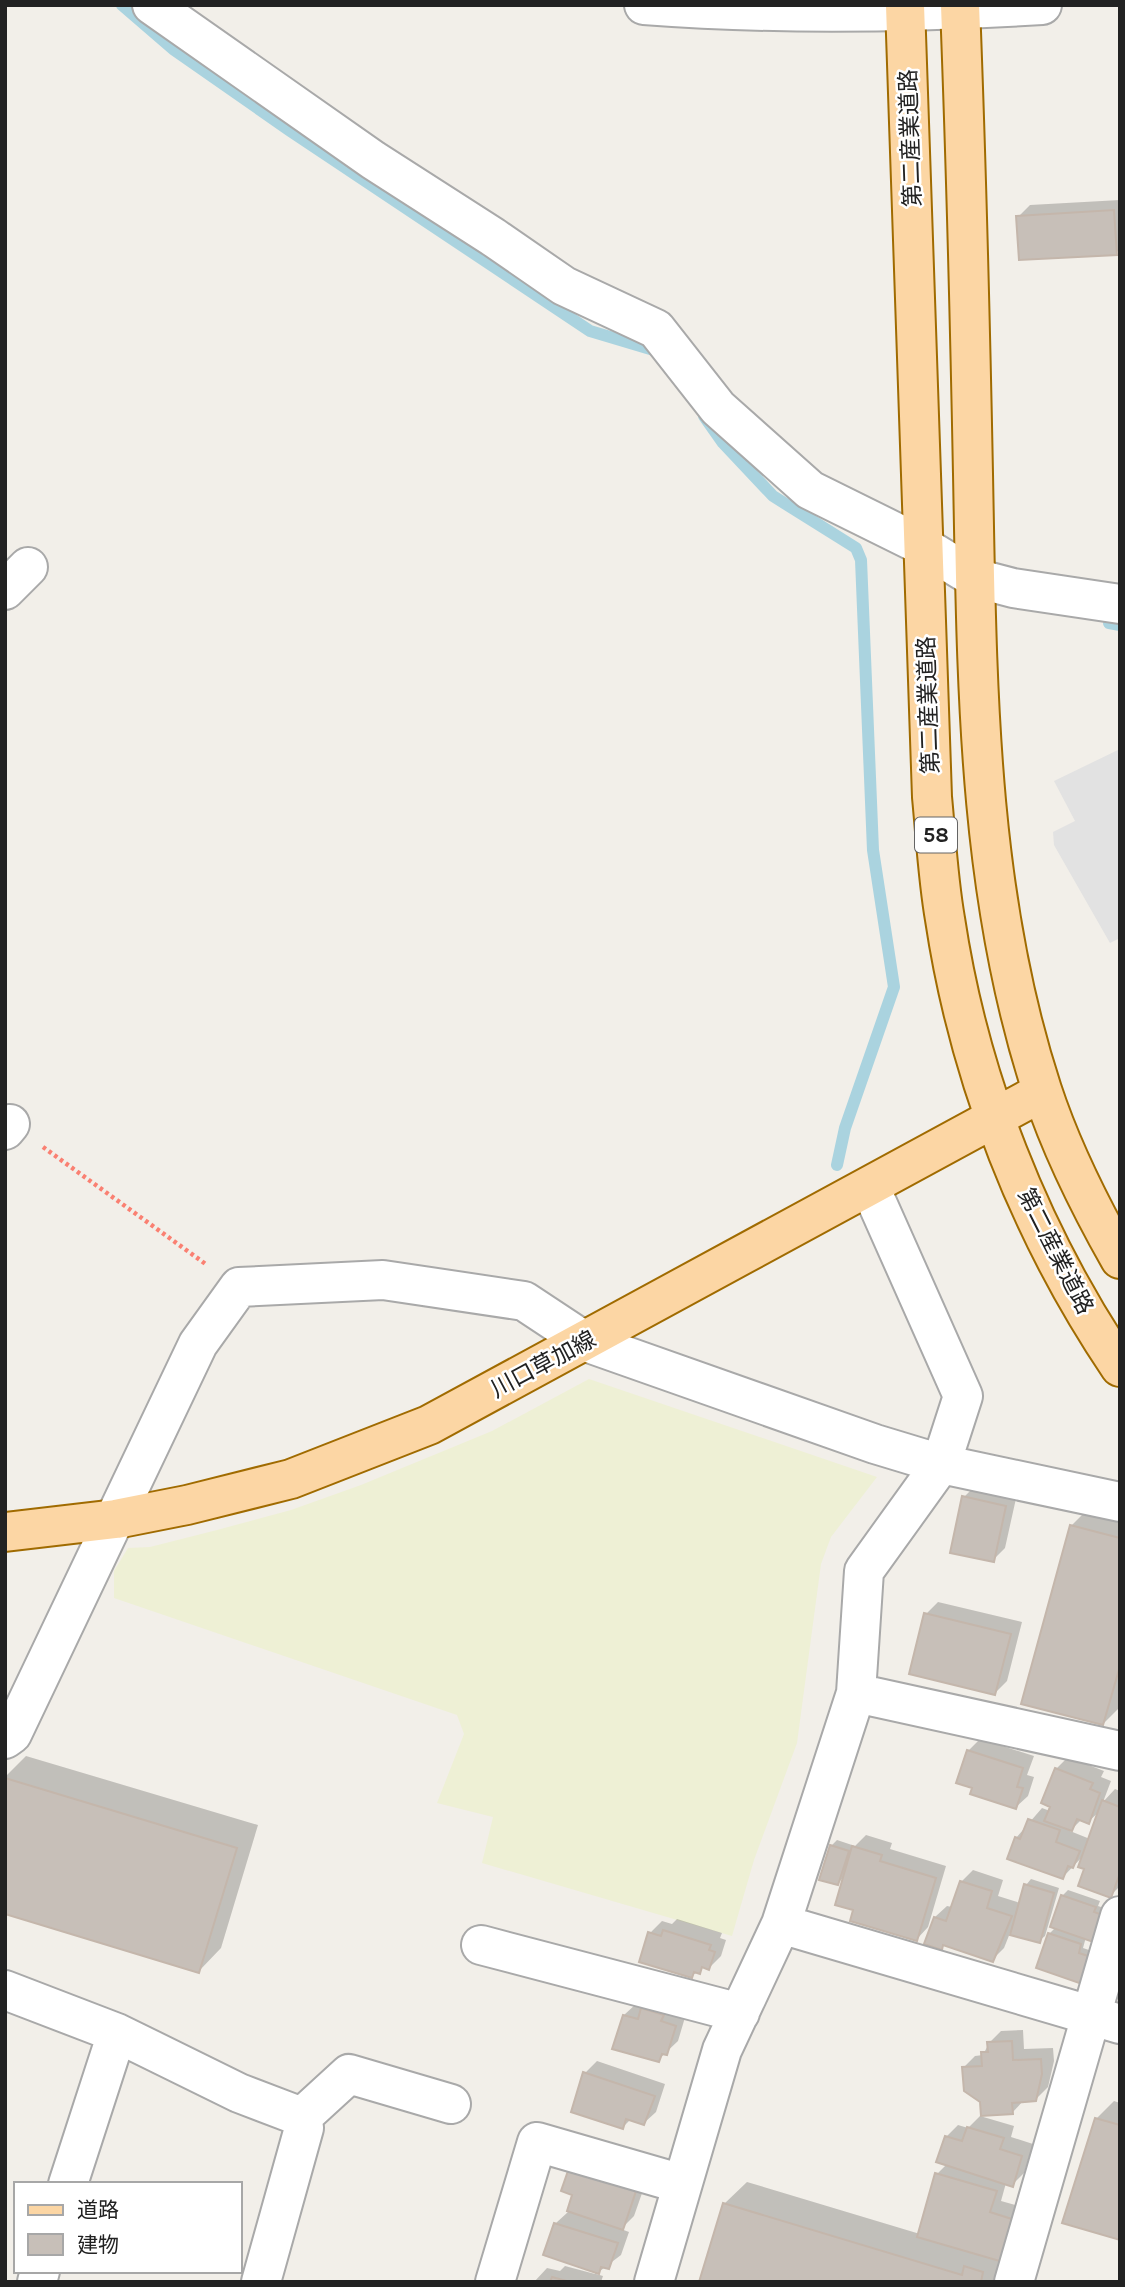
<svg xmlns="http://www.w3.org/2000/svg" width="1125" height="2287" viewBox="0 0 1125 2287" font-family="Karla,'Noto Sans JP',sans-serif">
	<rect width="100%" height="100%" fill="#f2efe9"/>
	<!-- farmland -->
	<path fill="#eef0d5" d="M 589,1379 L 877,1477 L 831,1537 L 821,1564 L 797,1743 L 754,1860 L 732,1936 L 482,1863 L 493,1817 L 437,1803 L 464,1734 L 457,1715 L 114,1598 L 114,1571 L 128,1548 L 150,1547 L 217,1530 L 291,1510 L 361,1485 L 492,1431 Z"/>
	<!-- parking -->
	<path fill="#e2e2e2" d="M 1120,749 L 1120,938 L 1110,943 L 1054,845 L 1053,832 L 1075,821 L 1054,781 Z"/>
	<!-- shadow -->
	<path fill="#0003" fill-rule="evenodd" d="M 1120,200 L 1120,249 L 1116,253 L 1018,217 L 1030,205 Z
		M 976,1485 L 1017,1494 L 1005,1548 L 993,1560 L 964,1497 Z
		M 1089,1508 L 1120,1517 L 1120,1707 L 1103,1724 L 1071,1526 Z
		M 938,1602 L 1022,1622 L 1007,1681 L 995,1693 L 926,1614 Z
		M 980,1739 L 1034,1756 L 1027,1775 L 1034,1777 L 1028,1796 L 1016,1807 L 974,1787 L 968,1751 Z
		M 26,1756 L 258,1825 L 221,1948 L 199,1971 L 5,1912 L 5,1777 Z
		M 1068,1757 L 1104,1771 L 1101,1777 L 1111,1781 L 1103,1802 L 1115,1789 L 1120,1791 L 1120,1886 L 1110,1896 L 1086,1868 L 1085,1854 L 1063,1877 L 1016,1838 L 1042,1808 L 1050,1811 L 1056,1769 ZM 1101,1810 L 1090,1839 L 1070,1831 L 1082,1819 L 1088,1822 Z
		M 866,1835 L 892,1843 L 890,1849 L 946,1866 L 928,1927 L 917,1939 L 855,1909 L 846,1875 L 837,1884 L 821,1879 L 832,1845 L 837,1840 L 855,1846 Z
		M 973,1870 L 1003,1880 L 998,1896 L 1020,1903 L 1026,1885 L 1031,1879 L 1059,1888 L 1045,1936 L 1039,1941 L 1010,1933 L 1004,1948 L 992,1960 L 945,1944 L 941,1948 L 935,1917 L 947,1906 L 952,1907 L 961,1882 Z
		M 1068,1890 L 1100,1901 L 1098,1906 L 1116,1912 L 1086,1937 L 1083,1948 L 1098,1953 L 1090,1977 L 1049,1934 L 1056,1927 L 1062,1896 Z
		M 677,1919 L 722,1933 L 720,1938 L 726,1940 L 721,1956 L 709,1968 L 705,1966 L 691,1976 L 650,1933 L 662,1921 L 672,1924 Z
		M 636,2004 L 686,2014 L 678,2041 L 658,2060 L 624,2015 Z
		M 1023,2030 L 1024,2049 L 1053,2048 L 1054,2061 L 1048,2087 L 1036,2099 L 1024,2100 L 1012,2113 L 982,2101 L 963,2068 L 975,2056 L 983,2055 L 989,2043 L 1001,2031 Z
		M 597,2061 L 665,2084 L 656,2112 L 644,2123 L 631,2119 L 623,2127 L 585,2073 Z
		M 1114,2101 L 1120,2103 L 1120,2239 L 1096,2119 Z
		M 980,2116 L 1014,2126 L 1011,2137 L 1033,2144 L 1024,2173 L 1012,2185 L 1006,2183 L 1001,2201 L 1026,2208 L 996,2282 L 701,2282 L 724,2204 L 747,2182 L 920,2234 L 937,2174 L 947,2164 L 946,2137 L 958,2125 L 968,2128 Z
		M 647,2179 L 634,2216 L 621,2229 L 629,2232 L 621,2255 L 596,2274 L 603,2276 L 601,2282 L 534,2282 L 547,2268 L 560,2271 L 565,2266 L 595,2274 L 596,2271 L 545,2254 L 556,2223 L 568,2212 L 574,2194 Z"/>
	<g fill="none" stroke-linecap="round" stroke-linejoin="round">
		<!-- stream -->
		<path stroke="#aad3df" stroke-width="12" d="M 122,5 L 173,49 L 289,130 L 590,331 L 657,351 L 660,356
			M 704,416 L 723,443 L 773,496 L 856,548 L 861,560 L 873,850 L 894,987 L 845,1128 L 837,1165
			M 1109,623 L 1120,625"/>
	</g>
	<!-- building -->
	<path fill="#c7bfb8" stroke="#c4b6ab" stroke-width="2" d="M 1114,210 L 1117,255 L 1019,260 L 1016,216 Z
		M 962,1496 L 1006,1506 L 994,1562 L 950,1553 Z
		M 1070,1525 L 1120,1538 L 1120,1666 L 1103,1725 L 1021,1704 Z
		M 924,1613 L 1011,1634 L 995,1695 L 909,1674 Z
		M 967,1750 L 1023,1768 L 1017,1787 L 1023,1788 L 1016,1809 L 970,1794 L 972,1788 L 956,1783 Z
		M 1055,1768 L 1093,1783 L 1090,1789 L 1100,1793 L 1089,1824 L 1077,1819 L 1072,1831 L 1044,1821 L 1050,1807 L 1041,1803 Z
		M 5,1778 L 237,1848 L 199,1973 L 5,1914 Z
		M 1102,1800 L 1120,1807 L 1120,1873 L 1111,1898 L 1078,1886 L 1084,1869 L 1078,1867 Z
		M 1028,1819 L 1060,1830 L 1056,1842 L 1080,1851 L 1073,1868 L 1068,1866 L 1063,1879 L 1007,1859 L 1015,1837 L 1020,1839 Z
		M 830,1845 L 849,1851 L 838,1885 L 819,1880 Z
		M 852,1846 L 882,1855 L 880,1861 L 936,1878 L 917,1941 L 850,1921 L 853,1910 L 835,1905 Z
		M 960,1881 L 992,1891 L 987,1908 L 1012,1916 L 993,1962 L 943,1945 L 942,1950 L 924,1944 L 934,1917 L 946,1921 Z
		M 1024,1884 L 1054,1893 L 1040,1943 L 1010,1935 Z
		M 1061,1895 L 1096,1907 L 1094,1912 L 1111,1918 L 1102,1945 L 1050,1927 Z
		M 663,1930 L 711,1945 L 709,1950 L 715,1952 L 709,1970 L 702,1967 L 700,1974 L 694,1972 L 692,1978 L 639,1962 L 648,1932 L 661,1936 Z
		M 1048,1933 L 1081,1944 L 1079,1953 L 1094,1958 L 1085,1985 L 1036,1968 Z
		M 641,2008 L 664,2015 L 661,2021 L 676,2026 L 667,2055 L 662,2054 L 659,2062 L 612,2049 L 623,2015 L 638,2019 Z
		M 1012,2041 L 1013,2060 L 1041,2059 L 1042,2074 L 1036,2101 L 1012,2103 L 1013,2114 L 981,2116 L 980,2102 L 964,2091 L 962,2067 L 982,2066 L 981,2052 L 988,2052 L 987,2042 Z
		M 583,2072 L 655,2096 L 644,2125 L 626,2119 L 623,2129 L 571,2112 Z
		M 1095,2118 L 1120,2125 L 1120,2240 L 1062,2223 Z
		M 967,2127 L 1004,2138 L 1000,2149 L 1022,2156 L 1013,2187 L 936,2162 L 945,2136 L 962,2141 Z
		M 569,2168 L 636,2191 L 623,2230 L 567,2211 L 572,2195 L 561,2191 Z
		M 935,2173 L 997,2191 L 990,2212 L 1015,2220 L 1003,2262 L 917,2237 Z
		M 723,2203 L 962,2275 L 964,2266 L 983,2272 L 981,2282 L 699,2282 Z
		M 554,2223 L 618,2243 L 609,2269 L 601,2267 L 599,2274 L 543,2255 Z
		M 552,2277 L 570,2282 L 550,2282 Z"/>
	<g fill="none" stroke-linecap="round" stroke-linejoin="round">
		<!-- minor casing -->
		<g stroke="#a9a9a9" stroke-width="42">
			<path id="minor" d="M 152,5 L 373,160 L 493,237 L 564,286 L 656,329 L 718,408 L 810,490 L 921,545 L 975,578 L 1013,588 L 1120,604
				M 644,5 C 776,15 910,13 1042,5
				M 5,590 L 28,567
				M 5,1130 L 10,1124
				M 856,1693 L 1120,1751
				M 5,1739 L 12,1734 L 198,1344 L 239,1287 L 383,1280 L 524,1301 L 586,1342 L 875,1444 L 941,1464 L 1120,1502
				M 781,1924 L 1120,2024
				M 481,1945 L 740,2013
				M 5,1990 L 117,2033 L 239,2093 L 302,2117 L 349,2074 L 451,2104
				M 68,2184 L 117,2033
				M 37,2282 L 40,2271
				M 261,2282 L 304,2128 L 302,2117
				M 495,2282 L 537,2142 L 682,2184
				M 654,2282 L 722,2050 L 781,1924 L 856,1693 L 864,1571 L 941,1464 L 963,1396 L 870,1187
				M 1014,2282 L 1120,1916"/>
		</g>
		<!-- major casing -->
		<g stroke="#a06b00" stroke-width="42">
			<path id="major" d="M 905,5 L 932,797 C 936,838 938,879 945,919 C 969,1078 1030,1234 1120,1367
				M 960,5 C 966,161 970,318 973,474 C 977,680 977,892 1042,1090 C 1061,1148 1090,1206 1120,1259
				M 5,1532 L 116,1519 L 187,1505 L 291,1479 L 429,1425 L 1042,1092"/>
		</g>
		<!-- path -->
		<path stroke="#fa8072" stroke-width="4.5" stroke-dasharray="3.5 3.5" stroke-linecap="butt" d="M 43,1147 L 207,1265"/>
		<!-- minor -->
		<use href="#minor" stroke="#fff" stroke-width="38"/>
		<!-- major -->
		<use href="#major" stroke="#fcd6a4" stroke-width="38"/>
	</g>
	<g text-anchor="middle" stroke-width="5" stroke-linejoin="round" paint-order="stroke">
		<!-- shield labels -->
		<rect fill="#fff" stroke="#646464" stroke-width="2" x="915" y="817.5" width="42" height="35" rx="5"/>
		<g font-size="21" font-weight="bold" fill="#222">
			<text x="936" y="842">58</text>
		</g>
		<!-- street labels -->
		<g font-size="23" fill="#222" stroke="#fff">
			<text transform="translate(910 138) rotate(-92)" y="8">第二産業道路</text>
			<text transform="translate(928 705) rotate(-92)" y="8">第二産業道路</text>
			<text transform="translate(1056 1251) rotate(63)" y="8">第二産業道路</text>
			<text transform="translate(543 1364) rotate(-28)" y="8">川口草加線</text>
		</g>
	</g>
	<!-- border -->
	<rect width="1125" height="2287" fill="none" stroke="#222222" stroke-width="14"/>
	<!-- legend -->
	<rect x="14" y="2182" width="228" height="91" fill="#ffffff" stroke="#a7a7a7" stroke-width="2"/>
	<rect x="28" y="2205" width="35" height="10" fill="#fcd6a4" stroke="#a7a7a7" stroke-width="2"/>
	<text x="77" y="2217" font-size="21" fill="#222222">道路</text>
	<rect x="28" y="2234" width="35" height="21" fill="#c7bfb8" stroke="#a7a7a7" stroke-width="2"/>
	<text x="77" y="2252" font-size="21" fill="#222222">建物</text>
</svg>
